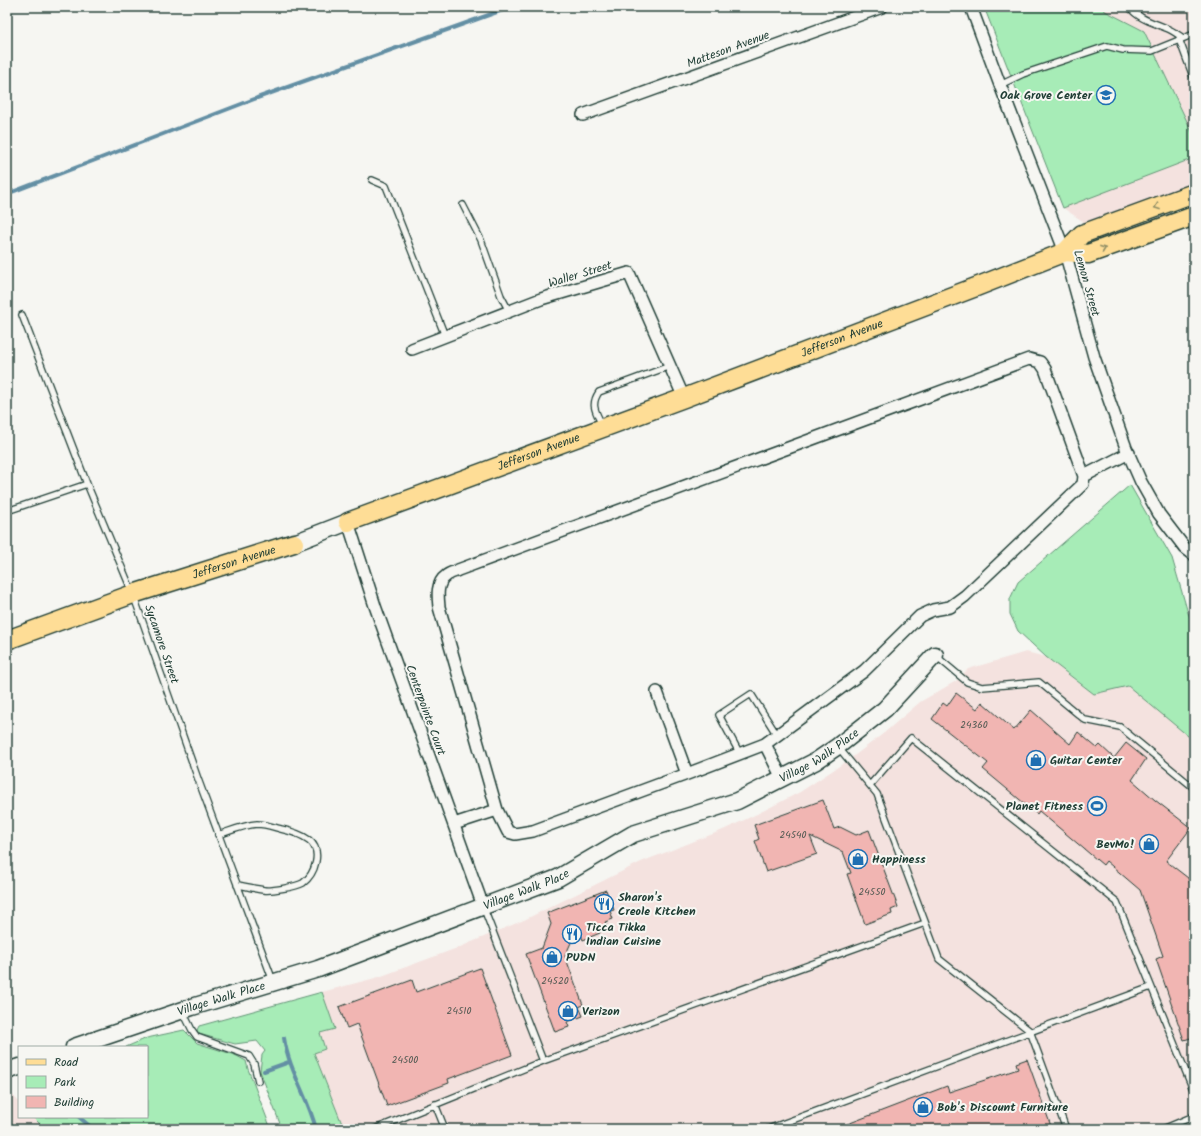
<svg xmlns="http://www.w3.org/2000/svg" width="1201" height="1136" viewBox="0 0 1201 1136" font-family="Kalam,sans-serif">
	<rect width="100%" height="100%" fill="#f6f6f2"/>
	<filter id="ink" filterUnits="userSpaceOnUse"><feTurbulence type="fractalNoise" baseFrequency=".025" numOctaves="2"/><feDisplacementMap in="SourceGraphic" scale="8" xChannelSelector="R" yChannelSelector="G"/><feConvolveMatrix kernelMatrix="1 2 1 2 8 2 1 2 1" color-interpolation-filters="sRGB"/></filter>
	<g filter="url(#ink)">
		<!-- built -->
		<path fill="#f4e2df" d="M 984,7 L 1194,7 L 1194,183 L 1087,224 L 1063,208 Z
			M 1026,652 L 1046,657 L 1094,694 L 1129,686 L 1194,741 L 1194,1129 L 344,1129 L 314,1052 L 325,1048 L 320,1033 L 334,1029 L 322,992 L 379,977 L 460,947 L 524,920 L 641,862 L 723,830 L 757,814 L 800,792 L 850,759 L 884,733 L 920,702 L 956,681 L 968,669 Z
			M 7,1089 L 19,1102 L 19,1117 L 33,1117 L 45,1129 L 7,1129 Z"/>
		<!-- green -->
		<path fill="#a7ecb7" stroke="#639476" d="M 984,7 L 1103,7 L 1105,11 L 1144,31 L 1194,136 L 1194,158 L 1063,208 Z
			M 1130,485 L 1172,558 L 1188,613 L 1194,625 L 1194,741 L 1128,686 L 1094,694 L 1046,657 L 1018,631 L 1010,614 L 1010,599 L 1018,582 Z
			M 322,992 L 335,1029 L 320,1033 L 325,1049 L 314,1053 L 344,1129 L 282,1129 L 260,1071 L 262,1055 L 265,1051 L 257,1041 L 235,1044 L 199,1034 L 197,1030 L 199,1026 Z
			M 184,1030 L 197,1043 L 235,1055 L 246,1061 L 248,1069 L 271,1129 L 45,1129 L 33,1117 L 147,1117 L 147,1047 L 126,1047 L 147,1038 Z"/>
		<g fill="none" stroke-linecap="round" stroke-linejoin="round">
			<!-- stream -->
			<path stroke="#638fa4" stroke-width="4" d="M 7,194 L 257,98 L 511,7
				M 284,1038 C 289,1071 308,1097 316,1129
				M 264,1071 L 289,1062
				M 79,1117 L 93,1129"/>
		</g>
		<!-- building -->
		<path fill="#f1b5b2" stroke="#1f3d34" d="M 956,693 L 977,709 L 982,702 L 1014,730 L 1031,710 L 1070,744 L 1078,732 L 1097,748 L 1100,745 L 1114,758 L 1126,743 L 1146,759 L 1132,780 L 1155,800 L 1191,828 L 1166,861 L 1188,878 L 1194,893 L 1194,1037 L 1184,1040 L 1156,959 L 1163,956 L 1140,890 L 1106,861 L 1103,865 L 1039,811 L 1037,814 L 983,769 L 988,763 L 932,719 L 943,703 L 947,706 Z
			M 823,800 L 834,829 L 840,827 L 856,835 L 869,830 L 898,907 L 891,910 L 892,914 L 865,924 L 847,874 L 851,873 L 843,852 L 810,836 L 817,854 L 766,872 L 755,841 L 759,839 L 754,825 Z
			M 606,890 L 614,910 L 610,911 L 613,919 L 605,922 L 607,926 L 599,929 L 600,933 L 583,940 L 578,927 L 565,956 L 583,1005 L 579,1007 L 583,1016 L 567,1022 L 569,1027 L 555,1032 L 526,954 L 542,948 L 551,924 L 547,913 Z
			M 480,968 L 512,1055 L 448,1079 L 449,1083 L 387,1106 L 357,1024 L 347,1028 L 339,1007 L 412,980 L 416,992 Z
			M 1027,1059 L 1052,1129 L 837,1129 L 837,1128 L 947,1086 L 949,1092 L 1018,1069 L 1016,1063 Z"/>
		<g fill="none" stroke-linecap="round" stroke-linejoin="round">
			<!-- lane casing -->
			<g stroke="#1f3d34" stroke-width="8">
				<path id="lane" d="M 1129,7 C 1139,19 1152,22 1166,28 C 1172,30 1177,34 1183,38
					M 1179,39 L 1194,79
					M 1000,85 L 1023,74 L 1107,46 L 1123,50 L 1152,51 L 1194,34
					M 372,180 L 386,186 L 445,336
					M 463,205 L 481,240 L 501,296 L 509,311
					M 22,315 L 87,484 L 133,594 L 198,779 L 273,981
					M 602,425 C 596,412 590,405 599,392 L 670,366
					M 7,511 L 87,484
					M 936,656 L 967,682 L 982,687 L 1039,682 L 1085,720 L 1120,727 L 1194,788
					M 838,747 L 877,794 L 939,959 L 1030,1031 L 1066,1129
					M 740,754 L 719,715 L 751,694 L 777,735
					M 870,785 L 911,738 L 1117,902 L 1194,1092
					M 218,835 C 230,831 244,825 257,824 C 265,824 273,827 281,829 C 290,831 301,834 309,840 C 323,851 315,874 303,883 C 296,887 271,891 264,890 C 255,889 246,886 237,885
					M 484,909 L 543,1061
					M 183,1012 L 192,1030 L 197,1037 L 249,1056 L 254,1064 L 258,1081
					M 435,1104 L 445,1129
					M 375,1129 L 543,1061 L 925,923
					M 768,1129 L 1151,987
					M 1163,1129 L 1194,1116"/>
			</g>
			<!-- street casing -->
			<g stroke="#1f3d34" stroke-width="14">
				<path id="street" d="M 971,7 L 1000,85 L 1065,252 L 1094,357 L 1126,448 L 1141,482 L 1159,514 L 1185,548 L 1194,555
					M 583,115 L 882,7
					M 412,349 L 541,299 L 629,273 L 684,398
					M 1084,476 L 1129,453
					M 348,522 L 375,606 L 483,906
					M 765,744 L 782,778
					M 497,810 L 439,607 C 438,597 436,583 446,576 C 449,573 454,572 458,570 C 648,501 838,429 1029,359 L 1040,362 L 1045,369 L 1084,476 L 1083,484 L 965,596 L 950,607 L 933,610 L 920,616 L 864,671 L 765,744 L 687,774
					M 454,824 L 497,810 L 508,832 L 515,834 L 533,831 L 687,774 L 657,692"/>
			</g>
			<!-- secondary casing -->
			<g stroke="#1f3d34" stroke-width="19">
				<g id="secondary">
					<path d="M 294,543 L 348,522"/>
					<path id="s1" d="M 74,1047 L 192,1007 L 318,969 L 558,878 L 633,834 L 737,801 L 816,761 L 838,746 L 885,709 L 935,655"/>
					<path d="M 7,1071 L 19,1067"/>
				</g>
			</g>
			<!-- primary casing -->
			<g stroke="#1f3d34" stroke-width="21">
				<g id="primary">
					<path d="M 1065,252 L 1088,254 L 1194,216"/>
					<path id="s2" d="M 348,522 L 684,398 L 976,287 L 1065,252 L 1082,234 L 1194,193"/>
					<path id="s3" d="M 7,640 L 133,594 L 294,543"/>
				</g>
			</g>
			<!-- lane -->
			<use href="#lane" stroke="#f6f6f2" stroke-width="5.5"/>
			<!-- street -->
			<use href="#street" stroke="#f6f6f2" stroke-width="11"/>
			<!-- secondary -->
			<use href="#secondary" stroke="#f6f6f2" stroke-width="16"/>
			<!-- primary -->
			<use href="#primary" stroke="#fedd96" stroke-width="18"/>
		</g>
		<!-- one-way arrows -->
		<defs><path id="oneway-chevron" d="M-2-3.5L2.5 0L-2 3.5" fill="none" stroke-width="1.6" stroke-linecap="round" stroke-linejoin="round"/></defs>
		<g stroke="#8e8d65">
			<use href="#oneway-chevron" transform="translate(1157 207) rotate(160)"/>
			<use href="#oneway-chevron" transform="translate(1103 249) rotate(-20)"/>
		</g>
	</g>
	<!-- icons -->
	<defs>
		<g id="school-ring" transform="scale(1)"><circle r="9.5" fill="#f6f6f2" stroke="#1f6fb2" stroke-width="1.5"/><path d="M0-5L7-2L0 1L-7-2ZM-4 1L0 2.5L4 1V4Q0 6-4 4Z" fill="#1f6fb2"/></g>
		<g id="shop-ring" transform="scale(1)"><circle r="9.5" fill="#f6f6f2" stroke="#1f6fb2" stroke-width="1.5"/><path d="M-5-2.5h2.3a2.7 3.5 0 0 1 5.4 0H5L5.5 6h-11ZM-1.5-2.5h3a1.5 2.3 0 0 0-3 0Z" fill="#1f6fb2"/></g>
		<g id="stadium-ring" transform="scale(1)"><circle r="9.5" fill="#f6f6f2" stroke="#1f6fb2" stroke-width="1.5"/><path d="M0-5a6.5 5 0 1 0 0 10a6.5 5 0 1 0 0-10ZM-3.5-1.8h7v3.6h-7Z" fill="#1f6fb2"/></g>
		<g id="restaurant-ring" transform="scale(1)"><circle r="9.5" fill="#f6f6f2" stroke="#1f6fb2" stroke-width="1.5"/><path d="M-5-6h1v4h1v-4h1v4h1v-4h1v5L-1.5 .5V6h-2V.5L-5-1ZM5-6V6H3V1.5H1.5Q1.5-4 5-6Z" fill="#1f6fb2"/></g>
	</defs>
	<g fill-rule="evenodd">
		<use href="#school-ring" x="1106" y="95"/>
		<use href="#shop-ring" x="1036" y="760"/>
		<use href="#stadium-ring" x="1097" y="806"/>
		<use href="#shop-ring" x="1149" y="844"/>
		<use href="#shop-ring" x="858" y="859"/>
		<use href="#restaurant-ring" x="604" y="904"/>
		<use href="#restaurant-ring" x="572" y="934"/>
		<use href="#shop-ring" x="552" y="957"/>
		<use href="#shop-ring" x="568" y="1011"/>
		<use href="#shop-ring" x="923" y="1107"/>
	</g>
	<g text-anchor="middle" stroke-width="4" stroke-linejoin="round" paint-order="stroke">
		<!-- number labels -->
		<g font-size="10" fill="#545b54">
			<text x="974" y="728">24360</text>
			<text x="793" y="838">24540</text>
			<text x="872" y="895">24550</text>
			<text x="555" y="984">24520</text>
			<text x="459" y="1014">24510</text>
			<text x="405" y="1063">24500</text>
		</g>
		<!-- street labels -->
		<g font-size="12" fill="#1f3d34" stroke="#f6f6f2">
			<text transform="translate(728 49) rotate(-20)" y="4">Matteson Avenue</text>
			<text transform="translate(580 274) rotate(-17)" y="4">Waller Street</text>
			<text transform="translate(1087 283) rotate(74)" y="4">Lemon Street</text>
			<text dy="4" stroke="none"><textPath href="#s2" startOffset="527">Jefferson Avenue</textPath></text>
			<text dy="4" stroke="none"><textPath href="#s2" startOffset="203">Jefferson Avenue</textPath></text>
			<text dy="4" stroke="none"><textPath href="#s3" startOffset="240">Jefferson Avenue</textPath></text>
			<text transform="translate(162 644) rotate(71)" y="4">Sycamore Street</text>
			<text transform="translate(426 710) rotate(70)" y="4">Centerpointe Court</text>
			<text dy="4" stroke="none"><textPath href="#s1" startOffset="803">Village Walk Place</textPath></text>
			<text dy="4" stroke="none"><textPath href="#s1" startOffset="479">Village Walk Place</textPath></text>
			<text dy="4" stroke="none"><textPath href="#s1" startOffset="155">Village Walk Place</textPath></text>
		</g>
		<!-- poi labels -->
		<g font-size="12" font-weight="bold" fill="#1f3d34" stroke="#f6f6f2" text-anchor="start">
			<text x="1092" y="99" text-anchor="end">Oak Grove Center</text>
			<text x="1050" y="764">Guitar Center</text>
			<text x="1083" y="810" text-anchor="end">Planet Fitness</text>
			<text x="1135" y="848" text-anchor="end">BevMo!</text>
			<text x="872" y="863">Happiness</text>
			<text x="618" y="901">Sharon's<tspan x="618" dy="14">Creole Kitchen</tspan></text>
			<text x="586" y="931">Ticca Tikka<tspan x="586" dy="14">Indian Cuisine</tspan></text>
			<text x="566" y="961">PUDN</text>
			<text x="582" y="1015">Verizon</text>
			<text x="937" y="1111">Bob's Discount Furniture</text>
		</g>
	</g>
	<!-- margin -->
	<rect width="1201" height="1136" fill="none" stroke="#f6f6f2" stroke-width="24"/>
	<rect x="12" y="12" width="1177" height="1112" fill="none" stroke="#1f3d34" stroke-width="1.5" filter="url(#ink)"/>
	<!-- legend -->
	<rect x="18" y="1046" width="130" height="72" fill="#f6f6f2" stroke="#a0aca6"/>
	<rect x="26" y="1059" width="20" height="6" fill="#fedd96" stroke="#a0aca6"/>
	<text x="54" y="1066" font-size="12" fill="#1f3d34">Road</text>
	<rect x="26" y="1076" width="20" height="12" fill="#a7ecb7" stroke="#a0aca6"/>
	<text x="54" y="1086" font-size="12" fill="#1f3d34">Park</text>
	<rect x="26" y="1096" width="20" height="12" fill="#f1b5b2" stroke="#a0aca6"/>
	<text x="54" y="1106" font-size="12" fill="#1f3d34">Building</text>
</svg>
